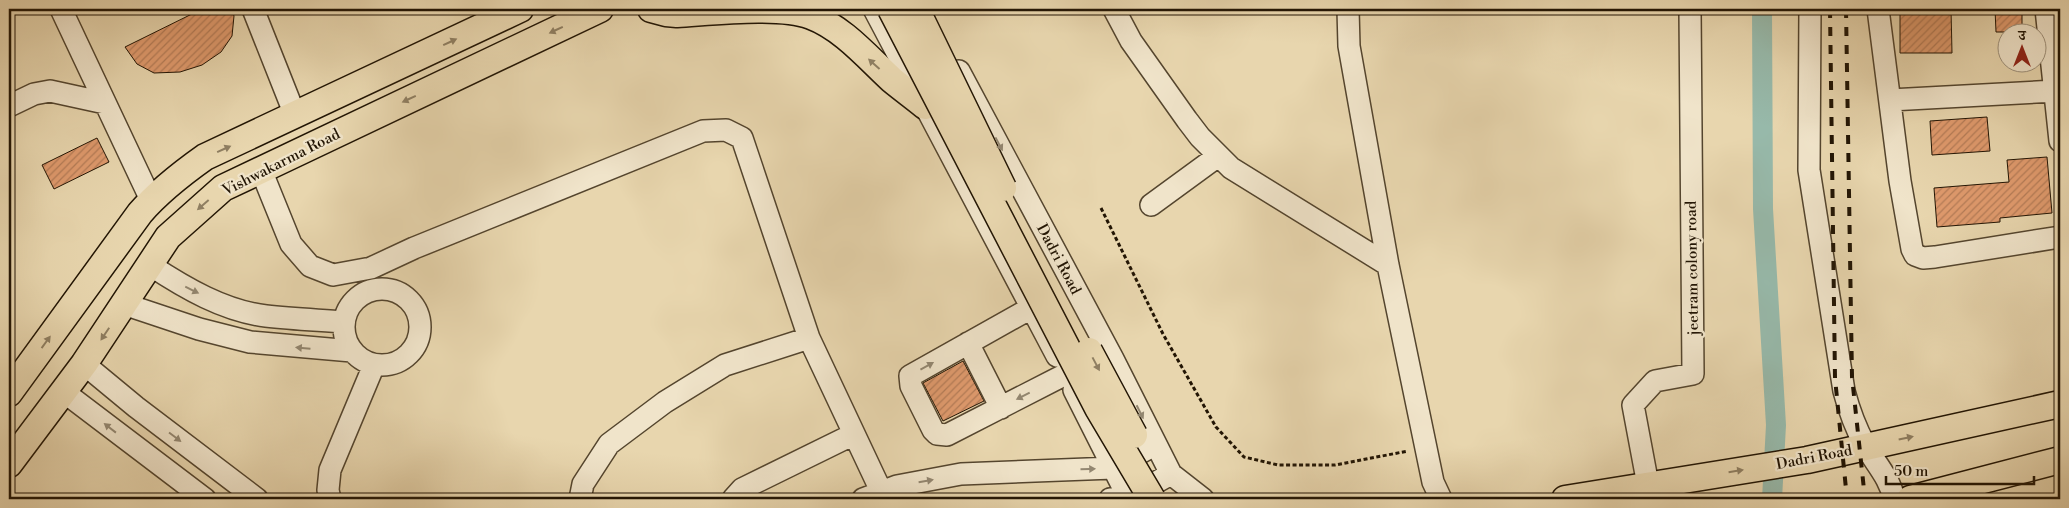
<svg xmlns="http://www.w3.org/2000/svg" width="2069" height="508" viewBox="0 0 2069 508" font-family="'Libre Bodoni','Noto Serif Devanagari',serif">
	<defs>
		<pattern id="building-hatch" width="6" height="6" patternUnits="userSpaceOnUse" patternTransform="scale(1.25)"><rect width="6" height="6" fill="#df9a6d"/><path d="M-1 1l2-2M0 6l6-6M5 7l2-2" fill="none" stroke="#b47c57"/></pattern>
	</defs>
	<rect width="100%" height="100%" fill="#e8d6ae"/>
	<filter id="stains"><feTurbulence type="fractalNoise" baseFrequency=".004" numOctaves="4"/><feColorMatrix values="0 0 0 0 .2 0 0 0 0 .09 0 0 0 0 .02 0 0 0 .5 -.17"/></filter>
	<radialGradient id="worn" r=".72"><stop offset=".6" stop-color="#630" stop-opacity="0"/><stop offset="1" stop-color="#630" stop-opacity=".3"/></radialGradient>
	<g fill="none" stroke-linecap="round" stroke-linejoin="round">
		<!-- canal -->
		<path stroke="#97b9aa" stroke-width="20" d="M 1762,9 L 1763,209 L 1776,425 L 1772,499"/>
	</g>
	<!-- building -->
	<path fill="url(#building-hatch)" stroke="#221504" d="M 202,9 L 232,9 L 234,16 L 232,36 L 221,52 L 202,65 L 180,72 L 154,73 L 137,64 L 125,47 Z
		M 1900,9 L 1951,9 L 1952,53 L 1900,53 Z
		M 1995,9 L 2022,9 L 2022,32 L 1996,32 Z
		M 1987,117 L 1990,151 L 1932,155 L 1930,121 Z
		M 97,138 L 109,162 L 54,189 L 42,165 Z
		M 2047,157 L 2052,213 L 2000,218 L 2000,222 L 1937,227 L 1934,188 L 2009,182 L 2007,160 Z
		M 963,361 L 984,401 L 943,421 L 923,383 Z"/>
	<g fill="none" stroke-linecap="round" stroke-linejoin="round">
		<!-- minor casing -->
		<g stroke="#54452e" stroke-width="24">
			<path id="minor" d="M 61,9 L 151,200
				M 253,9 L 295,115
				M 874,9 L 1057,356
				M 1114,9 L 1131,41 L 1187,120 L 1200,137 L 1231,168 L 1388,265
				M 1348,9 L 1349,46 L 1388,265 L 1433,482 L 1441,499
				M 1810,9 L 1809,170 L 1844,391 C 1849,410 1855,427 1865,445 C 1875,463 1890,478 1894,499
				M 1878,9 L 1900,181 L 1912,249 L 1915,255 L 1923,258 L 1935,257 L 2060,237
				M 2046,9 L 2060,141
				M 959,71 L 1113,359 L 1171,474 L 1203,499
				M 1890,100 L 2055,91
				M 9,106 L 34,94 L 50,91 L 105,103
				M 261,170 L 291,244 L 310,266 L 333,275 L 371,268 L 414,248 L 703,131 L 726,130 L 742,138 L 809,338 L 725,365 L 665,402 L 609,444 L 583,484 L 580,499
				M 1151,205 L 1218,156
				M 150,265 C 185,288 224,311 266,316 C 292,319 318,320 344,322
				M344 327a38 38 0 1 1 76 0a38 38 0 1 1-76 0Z
				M 124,304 L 199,329 L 250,342 L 352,351
				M 1031,308 L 910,376 L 911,386 L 933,430 L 937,434 L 947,435 L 1066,374
				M 809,338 L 881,491
				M 968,343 L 1001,408
				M 84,364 L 136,407 L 257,499
				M 1074,390 L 1129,499
				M 64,392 L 205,499
				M 1648,485 L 1633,405 L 1655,381 L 1693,374 L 1690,9
				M 330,499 L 328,490 L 330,470 L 374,365
				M 733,499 L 742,489 L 854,434
				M 863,499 L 897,486 L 961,474 L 1113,468 L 1156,444
				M 1110,499 L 1128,498 L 1171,474"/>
		</g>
		<!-- major casing -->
		<g stroke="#221504" stroke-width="29">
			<path id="major" d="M 651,9 L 666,13 L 677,14 C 712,12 780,4 811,16 C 843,28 868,58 892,80 C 903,89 914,97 925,106
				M 9,393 L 140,213 C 159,191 181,174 205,157 L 520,9
				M 9,464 L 84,364 L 168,237 L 223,188 L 600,9
				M 1565,499 L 1807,460 L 2060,404
				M 1910,499 L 2060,460"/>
		</g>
		<!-- path -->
		<path stroke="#221504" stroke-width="3" stroke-dasharray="4 2.5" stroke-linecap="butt" d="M 1101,208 L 1163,334 L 1216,427 L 1244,457 L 1278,465 L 1335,465 L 1408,451"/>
		<!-- minor -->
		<use href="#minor" stroke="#f0e4ca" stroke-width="21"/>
		<!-- major -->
		<use href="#major" stroke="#e8d6ae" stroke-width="26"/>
		<!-- rail -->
		<path stroke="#221504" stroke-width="4" stroke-dasharray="9 9" stroke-linecap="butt" d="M 1830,9 L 1835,378 L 1847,499
			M 1846,9 L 1852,377 L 1865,499"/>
		<!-- major-bridge casing -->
		<g stroke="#221504" stroke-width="29" stroke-linecap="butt">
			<path id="major-bridge" d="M 891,9 L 1098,408 L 1152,499
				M 916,9 L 1003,188
				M 1089,351 L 1134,435"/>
		</g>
		<!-- major-bridge -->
		<use href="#major-bridge" stroke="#e8d6ae" stroke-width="26"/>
	</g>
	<!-- one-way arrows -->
	<defs><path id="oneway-solid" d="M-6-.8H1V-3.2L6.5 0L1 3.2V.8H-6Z" transform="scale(1.25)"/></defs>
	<g fill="#8f7f62">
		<use href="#oneway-solid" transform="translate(556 30) rotate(155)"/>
		<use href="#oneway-solid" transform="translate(450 42) rotate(-25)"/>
		<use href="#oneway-solid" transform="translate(874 64) rotate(-138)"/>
		<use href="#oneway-solid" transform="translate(409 99) rotate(155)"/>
		<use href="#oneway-solid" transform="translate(224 149) rotate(-24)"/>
		<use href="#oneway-solid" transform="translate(203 205) rotate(139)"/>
		<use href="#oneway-solid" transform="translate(105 334) rotate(124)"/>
		<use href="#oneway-solid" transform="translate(46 342) rotate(-54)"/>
		<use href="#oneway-solid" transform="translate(1096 364) rotate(62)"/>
		<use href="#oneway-solid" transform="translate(1906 438) rotate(-12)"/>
		<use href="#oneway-solid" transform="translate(1736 471) rotate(-9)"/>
	</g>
	<g fill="#938771">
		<use href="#oneway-solid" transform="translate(999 144) rotate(62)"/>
		<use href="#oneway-solid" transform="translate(192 290) rotate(26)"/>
		<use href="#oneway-solid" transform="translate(303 348) rotate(-175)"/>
		<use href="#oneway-solid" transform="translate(927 366) rotate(-29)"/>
		<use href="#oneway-solid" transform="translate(1023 396) rotate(153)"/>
		<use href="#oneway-solid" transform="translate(1140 412) rotate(63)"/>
		<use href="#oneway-solid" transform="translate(110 428) rotate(-142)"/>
		<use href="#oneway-solid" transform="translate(175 437) rotate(37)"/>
		<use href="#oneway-solid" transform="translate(1088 469) rotate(-2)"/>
		<use href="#oneway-solid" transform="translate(926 481) rotate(-10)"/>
	</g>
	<g text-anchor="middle" stroke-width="4.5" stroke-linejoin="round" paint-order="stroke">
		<!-- street labels -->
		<g font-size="15" fill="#221504" stroke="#f0e4ca">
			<text transform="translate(281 162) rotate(-27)" y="5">Vishwakarma Road</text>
			<text transform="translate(1059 259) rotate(62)" y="5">Dadri Road</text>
			<text transform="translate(1692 268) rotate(-91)" y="5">jeetram colony road</text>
			<text transform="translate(1814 457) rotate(-11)" y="5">Dadri Road</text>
		</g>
	</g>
	<!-- margin -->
	<rect width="2069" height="508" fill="none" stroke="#e8d6ae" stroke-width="30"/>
	<rect x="10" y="10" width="2049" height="488" fill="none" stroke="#221504" stroke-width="2.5"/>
	<rect x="15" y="15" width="2039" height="478" fill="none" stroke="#221504"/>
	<!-- north arrow -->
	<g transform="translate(2022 48)"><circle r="24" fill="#f0e4ca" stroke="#9e917b"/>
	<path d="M0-4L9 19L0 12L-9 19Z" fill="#8f2418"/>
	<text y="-8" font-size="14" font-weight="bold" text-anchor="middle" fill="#221504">उ</text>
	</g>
	<!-- scale -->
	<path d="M1886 476v8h148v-8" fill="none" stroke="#221504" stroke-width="2.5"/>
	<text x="1894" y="476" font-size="15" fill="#221504" stroke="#f0e4ca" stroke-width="4" paint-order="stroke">50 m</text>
	<rect width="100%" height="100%" filter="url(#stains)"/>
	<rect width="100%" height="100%" fill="url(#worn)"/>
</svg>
